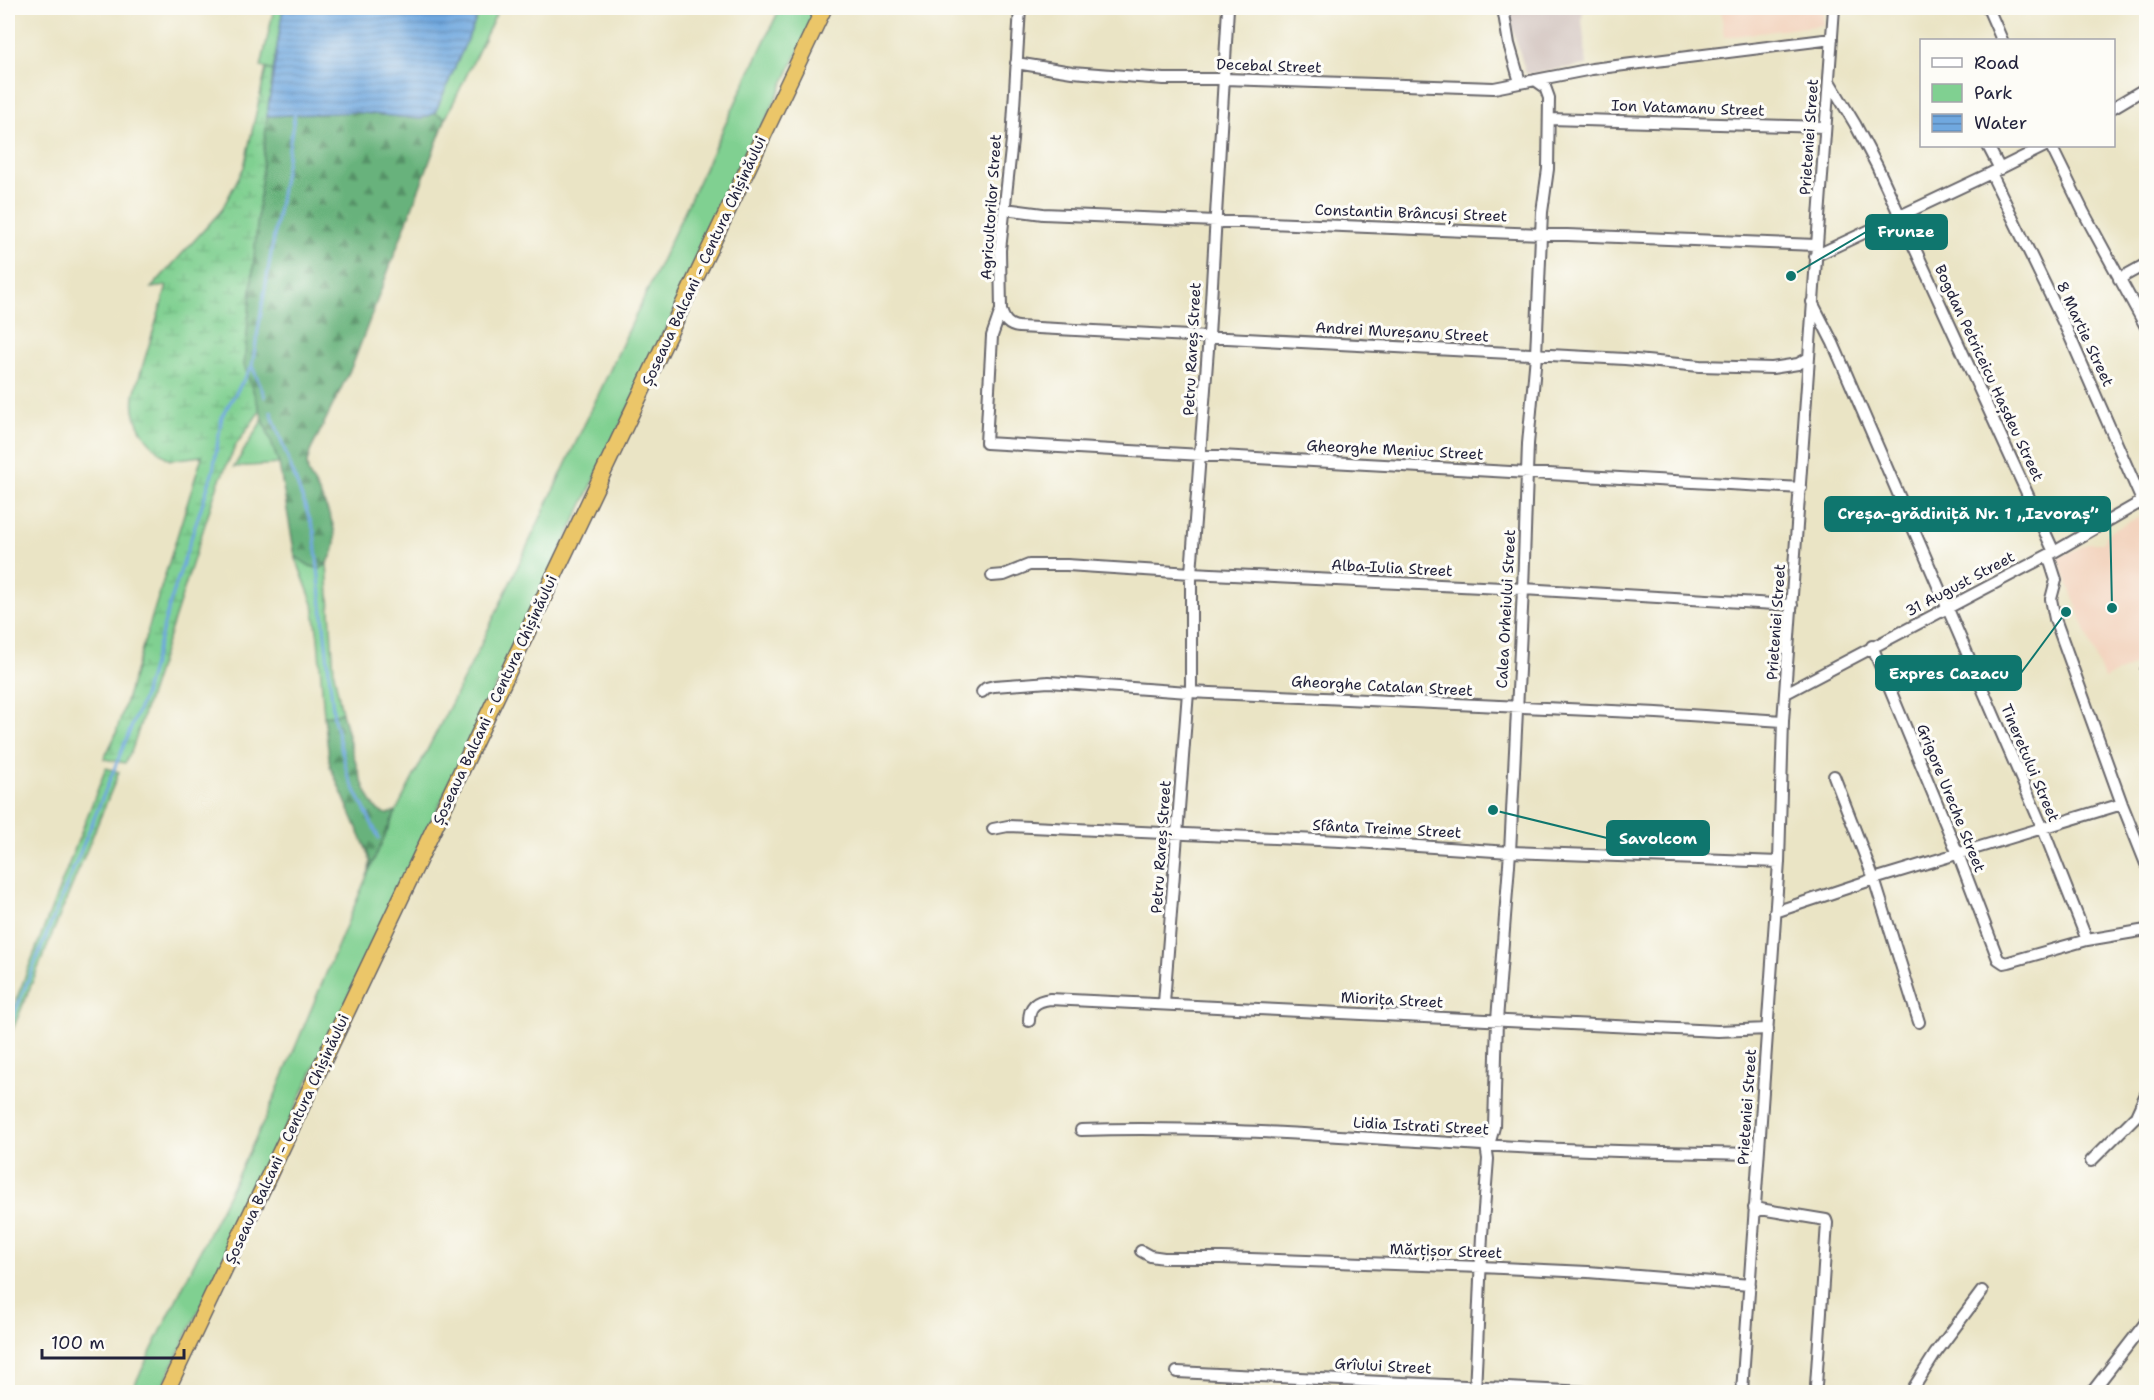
<svg xmlns="http://www.w3.org/2000/svg" width="2154" height="1400" viewBox="0 0 2154 1400" font-family="'Shantell Sans',sans-serif">
	<defs>
		<pattern id="forest-firs" width="22" height="20" patternUnits="userSpaceOnUse" patternTransform="scale(1.5)"><rect width="22" height="20" fill="#68b27b"/><path d="M5 1l3.5 6h-7zM16 11l3.5 6h-7z" fill="#559066"/></pattern>
		<pattern id="wetland-marsh" width="20" height="14" patternUnits="userSpaceOnUse" patternTransform="scale(1.5)"><rect width="20" height="14" fill="#80d091"/><path d="M1 5h8M5 5V1M11 12h8M15 12V8" fill="none" stroke="#6eb27e"/></pattern>
		<pattern id="water-rules" width="6" height="5" patternUnits="userSpaceOnUse" patternTransform="scale(1.5)"><rect width="6" height="5" fill="#70a8df"/><path d="M0 2.5h6" fill="none" stroke="#5c88b6"/></pattern>
	</defs>
	<rect width="100%" height="100%" fill="#fdfcf7"/>
	<filter id="ink" filterUnits="userSpaceOnUse"><feTurbulence type="fractalNoise" baseFrequency=".0167" numOctaves="2"/><feDisplacementMap in="SourceGraphic" scale="12" xChannelSelector="R" yChannelSelector="G"/><feConvolveMatrix kernelMatrix="1 2 1 2 8 2 1 2 1" color-interpolation-filters="sRGB"/></filter>
	<filter id="wash" filterUnits="userSpaceOnUse"><feTurbulence type="fractalNoise" baseFrequency=".008" numOctaves="4" result="noise"/><feDisplacementMap in="SourceGraphic" scale="24" xChannelSelector="R" yChannelSelector="G"/><feGaussianBlur stdDeviation="1.35" result="paint"/><feColorMatrix in="noise" values="0 0 0 0 0 0 0 0 0 0 0 0 0 0 0 0 0 1.4 0 .05"/><feComposite in="paint" operator="in"/></filter>
	<g filter="url(#wash)">
		<rect width="100%" height="100%" fill="#eae4c5"/>
		<!-- built -->
		<path fill="#f3d4bf" d="M 1721,8 L 1823,8 L 1823,25 L 1724,37 Z
			M 2139,517 L 2146,535 L 2146,659 L 2104,679 L 2058,558 L 2090,543 L 2103,543 L 2106,534 Z"/>
		<!-- industrial -->
		<path fill="#cfc0bb" d="M 1510,8 L 1583,8 L 1582,21 L 1587,65 L 1526,74 L 1512,27 Z"/>
		<!-- green -->
		<path fill="#80d091" stroke="#517966" stroke-width="1.5" d="M 274,8 L 283,8 L 273,71 L 261,67 Z
			M 481,8 L 499,8 L 446,118 L 435,113 Z
			M 780,8 L 819,8 L 160,1392 L 131,1392 L 266,1117 L 369,871 L 396,811 L 477,653 Z
			M 263,419 L 279,464 L 234,467 Z
			M 295,556 L 310,566 L 320,569 L 327,564 L 334,673 L 342,713 L 324,716 L 318,638 L 313,604 Z"/>
		<!-- forest -->
		<path fill="url(#forest-firs)" stroke="#456a5b" stroke-width="1.5" d="M 354,112 L 421,119 L 435,113 L 446,118 L 353,364 L 310,452 L 307,463 L 308,472 C 322,500 354,544 320,569 L 310,566 L 295,556 L 279,464 L 244,366 L 267,116 Z
			M 342,713 C 349,737 361,795 379,811 C 380,812 386,814 388,814 L 396,811 L 369,871 L 370,861 L 367,851 L 330,766 L 324,716 Z"/>
		<!-- wetland -->
		<path fill="url(#wetland-marsh)" stroke="#517966" stroke-width="1.5" d="M 266,69 L 273,71 L 267,116 L 244,365 L 260,411 L 236,445 L 218,484 L 132,750 L 125,763 L 104,759 L 115,736 L 202,456 L 170,460 C 147,445 128,420 135,391 L 167,286 L 151,288 L 221,211 L 244,167 Z
			M 106,768 L 119,772 L 8,1041 L 8,1021 Z"/>
		<!-- water -->
		<path fill="url(#water-rules)" stroke="#49658d" stroke-width="1.5" d="M 283,8 L 481,8 L 435,113 L 421,119 L 354,112 L 267,116 Z"/>
		<g fill="none" stroke-linecap="round" stroke-linejoin="round">
			<!-- stream -->
			<path stroke="#70a8df" stroke-width="3" d="M 252,366 L 265,397
				M 271,412 L 314,531 L 334,719 L 348,776 L 379,838
				M 8,1029 L 144,696 L 171,600 L 213,471 L 222,416 L 252,366 L 295,112"/>
		</g>
	</g>
	<g filter="url(#ink)">
		<g fill="none" stroke-linecap="round" stroke-linejoin="round">
			<!-- minor casing -->
			<g stroke="#68666b" stroke-width="14">
				<path id="minor" d="M 1020,8 L 1012,140 L 1000,250 L 1001,310 L 992,336 L 986,443 L 1801,488
					M 1503,8 L 1509,44 L 1520,82
					M 1988,8 L 2002,40
					M 1016,63 L 1072,72 L 1164,79 L 1224,79 L 1494,88 L 1592,69 L 1832,39
					M 1829,81 L 1855,124 L 1877,166 L 2054,552
					M 2114,107 L 2146,88
					M 1550,119 L 1825,127
					M 1988,146 L 2000,169
					M 2051,146 L 2084,213 L 2146,327
					M 1991,173 L 2067,330 L 2146,510
					M 1005,209 L 1043,214 L 1117,217 L 1816,245
					M 1815,256 L 1991,173 L 2045,146
					M 2119,279 L 2146,264
					M 1812,302 L 1833,343 L 2043,829 L 2087,940
					M 1001,310 C 1004,320 1008,326 1019,327 L 1625,359 L 1700,366 L 1772,368 L 1798,364 L 1809,358
					M 2048,555 L 2056,580 L 2051,599 L 2055,619 L 2122,804 L 2146,864
					M 992,576 L 1004,575 L 1029,565 L 1067,565 L 1191,573 L 1523,589 L 1792,605
					M 1872,646 L 1958,854 L 1998,959 L 2004,963 L 2009,962 L 2087,940 L 2146,930
					M 2146,670 L 2146,672
					M 982,692 L 986,688 L 994,686 L 1049,682 L 1188,692 L 1657,713 L 1783,721
					M 1191,692 L 1191,573 L 1209,336 L 1228,8
					M 1786,693 L 2054,552 L 2146,499
					M 1834,776 L 1874,879 L 1919,1022
					M 993,829 L 1008,826 L 1340,841 L 1510,852 L 1779,862
					M 1775,912 L 1874,879 L 2122,804
					M 1164,1003 L 1188,692
					M 1029,1021 C 1029,1006 1036,1001 1050,999 L 1718,1031 L 1768,1029
					M 1081,1130 C 1199,1126 1318,1135 1436,1142 C 1543,1150 1651,1152 1758,1154
					M 1489,1145 L 1494,1127 L 1497,1020 L 1510,852 L 1523,589 L 1528,444 L 1536,355 L 1542,212 L 1548,169 L 1549,98 L 1545,87 L 1535,80
					M 2091,1161 L 2136,1116 L 2146,1094
					M 1754,1208 L 1826,1220 L 1827,1223 L 1816,1385
					M 1141,1251 L 1150,1256 L 1164,1258 L 1222,1258 L 1481,1267 L 1588,1272 L 1750,1285
					M 1177,1372 L 1587,1392
					M 1475,1392 L 1482,1235 L 1488,1159 L 1486,1145
					M 1742,1392 L 1779,862 L 1783,721 L 1834,8
					M 1911,1392 L 1935,1354 L 1982,1291
					M 2092,1392 L 2146,1322"/>
			</g>
			<!-- highway casing -->
			<g stroke="#68666b" stroke-width="18">
				<path id="highway" d="M 166,1392 L 824,8"/>
			</g>
			<!-- minor -->
			<use href="#minor" stroke="#fff" stroke-width="10"/>
			<!-- highway -->
			<use href="#highway" stroke="#ebc669" stroke-width="15"/>
		</g>
	</g>
	<g text-anchor="middle" stroke-width="6" stroke-linejoin="round" paint-order="stroke">
		<!-- street labels -->
		<g font-size="15" fill="#22223b" stroke="#fdfcf7">
			<text transform="translate(1269 66) rotate(2)" y="5">Decebal Street</text>
			<text transform="translate(1688 108) rotate(2)" y="5">Ion Vatamanu Street</text>
			<text transform="translate(1809 137) rotate(-86)" y="5">Prieteniei Street</text>
			<text transform="translate(991 207) rotate(-86)" y="5">Agricultorilor Street</text>
			<text transform="translate(1411 213) rotate(2)" y="5">Constantin Brâncuși Street</text>
			<text transform="translate(704 261) rotate(-65)" y="5">Șoseaua Balcani - Centura Chișinăului</text>
			<text transform="translate(1402 332) rotate(3)" y="5">Andrei Mureșanu Street</text>
			<text transform="translate(2085 334) rotate(65)" y="5">8 Martie Street</text>
			<text transform="translate(1192 349) rotate(-87)" y="5">Petru Rareș Street</text>
			<text transform="translate(1989 373) rotate(65)" y="5">Bogdan Petriceicu Hașdeu Street</text>
			<text transform="translate(1395 450) rotate(3)" y="5">Gheorghe Meniuc Street</text>
			<text transform="translate(1392 568) rotate(3)" y="5">Alba-Iulia Street</text>
			<text transform="translate(1960 584) rotate(-28)" y="5">31 August Street</text>
			<text transform="translate(1506 609) rotate(-87)" y="5">Calea Orheiului Street</text>
			<text transform="translate(1776 622) rotate(-86)" y="5">Prieteniei Street</text>
			<text transform="translate(1382 686) rotate(3)" y="5">Gheorghe Catalan Street</text>
			<text transform="translate(495 700) rotate(-65)" y="5">Șoseaua Balcani - Centura Chișinăului</text>
			<text transform="translate(2030 763) rotate(67)" y="5">Tineretului Street</text>
			<text transform="translate(1951 798) rotate(68)" y="5">Grigore Ureche Street</text>
			<text transform="translate(1387 829) rotate(3)" y="5">Sfânta Treime Street</text>
			<text transform="translate(1161 847) rotate(-86)" y="5">Petru Rareș Street</text>
			<text transform="translate(1392 1000) rotate(3)" y="5">Miorița Street</text>
			<text transform="translate(1747 1107) rotate(-86)" y="5">Prieteniei Street</text>
			<text transform="translate(1421 1126) rotate(3)" y="5">Lidia Istrati Street</text>
			<text transform="translate(287 1139) rotate(-65)" y="5">Șoseaua Balcani - Centura Chișinăului</text>
			<text transform="translate(1446 1251) rotate(2)" y="5">Mărțișor Street</text>
			<text transform="translate(1383 1366) rotate(3)" y="5">Grîului Street</text>
		</g>
	</g>
	<!-- callouts -->
	<path fill="none" stroke="#0f766e" stroke-width="2" d="M1791 276L1866 232M2112 608L2110 514M2066 612L2021 673M1493 810L1607 838"/>
	<g fill="#0f766e" stroke="#fdfcf7" stroke-width="2">
		<circle cx="1791" cy="276" r="6"/>
		<circle cx="2112" cy="608" r="6"/>
		<circle cx="2066" cy="612" r="6"/>
		<circle cx="1493" cy="810" r="6"/>
	</g>
	<g fill="#0f766e" stroke="#0f766e" stroke-width="2">
		<rect x="1866" y="215" width="81" height="34" rx="6"/>
		<rect x="1825" y="497" width="285" height="34" rx="6"/>
		<rect x="1876" y="656" width="145" height="34" rx="6"/>
		<rect x="1607" y="821" width="102" height="34" rx="6"/>
	</g>
	<g font-size="16" text-anchor="middle" font-weight="bold" fill="#fff">
		<text x="1906" y="237">Frunze</text>
		<text x="1968" y="519">Creșa-grădiniță Nr. 1 „Izvoraș”</text>
		<text x="1949" y="679">Expres Cazacu</text>
		<text x="1658" y="844">Savolcom</text>
	</g>
	<!-- margin -->
	<rect width="2154" height="1400" fill="none" stroke="#fdfcf7" stroke-width="30"/>
	<!-- legend -->
	<rect x="1920" y="39" width="195" height="108" fill="#fdfcf7" stroke="#a5a5ac" stroke-width="1.5"/>
	<rect x="1932" y="58" width="30" height="9" fill="#ffffff" stroke="#a5a5ac" stroke-width="1.5"/>
	<text x="1974" y="69" font-size="18" fill="#22223b">Road</text>
	<rect x="1932" y="84" width="30" height="18" fill="#80d091" stroke="#a5a5ac" stroke-width="1.5"/>
	<text x="1974" y="99" font-size="18" fill="#22223b">Park</text>
	<rect x="1932" y="114" width="30" height="18" fill="url(#water-rules)" stroke="#a5a5ac" stroke-width="1.5"/>
	<text x="1974" y="129" font-size="18" fill="#22223b">Water</text>
	<!-- scale -->
	<path d="M42 1349v9h142v-9" fill="none" stroke="#22223b" stroke-width="3"/>
	<text x="51" y="1349" font-size="18" fill="#22223b" stroke="#fdfcf7" stroke-width="4.5" paint-order="stroke">100 m</text>
</svg>
